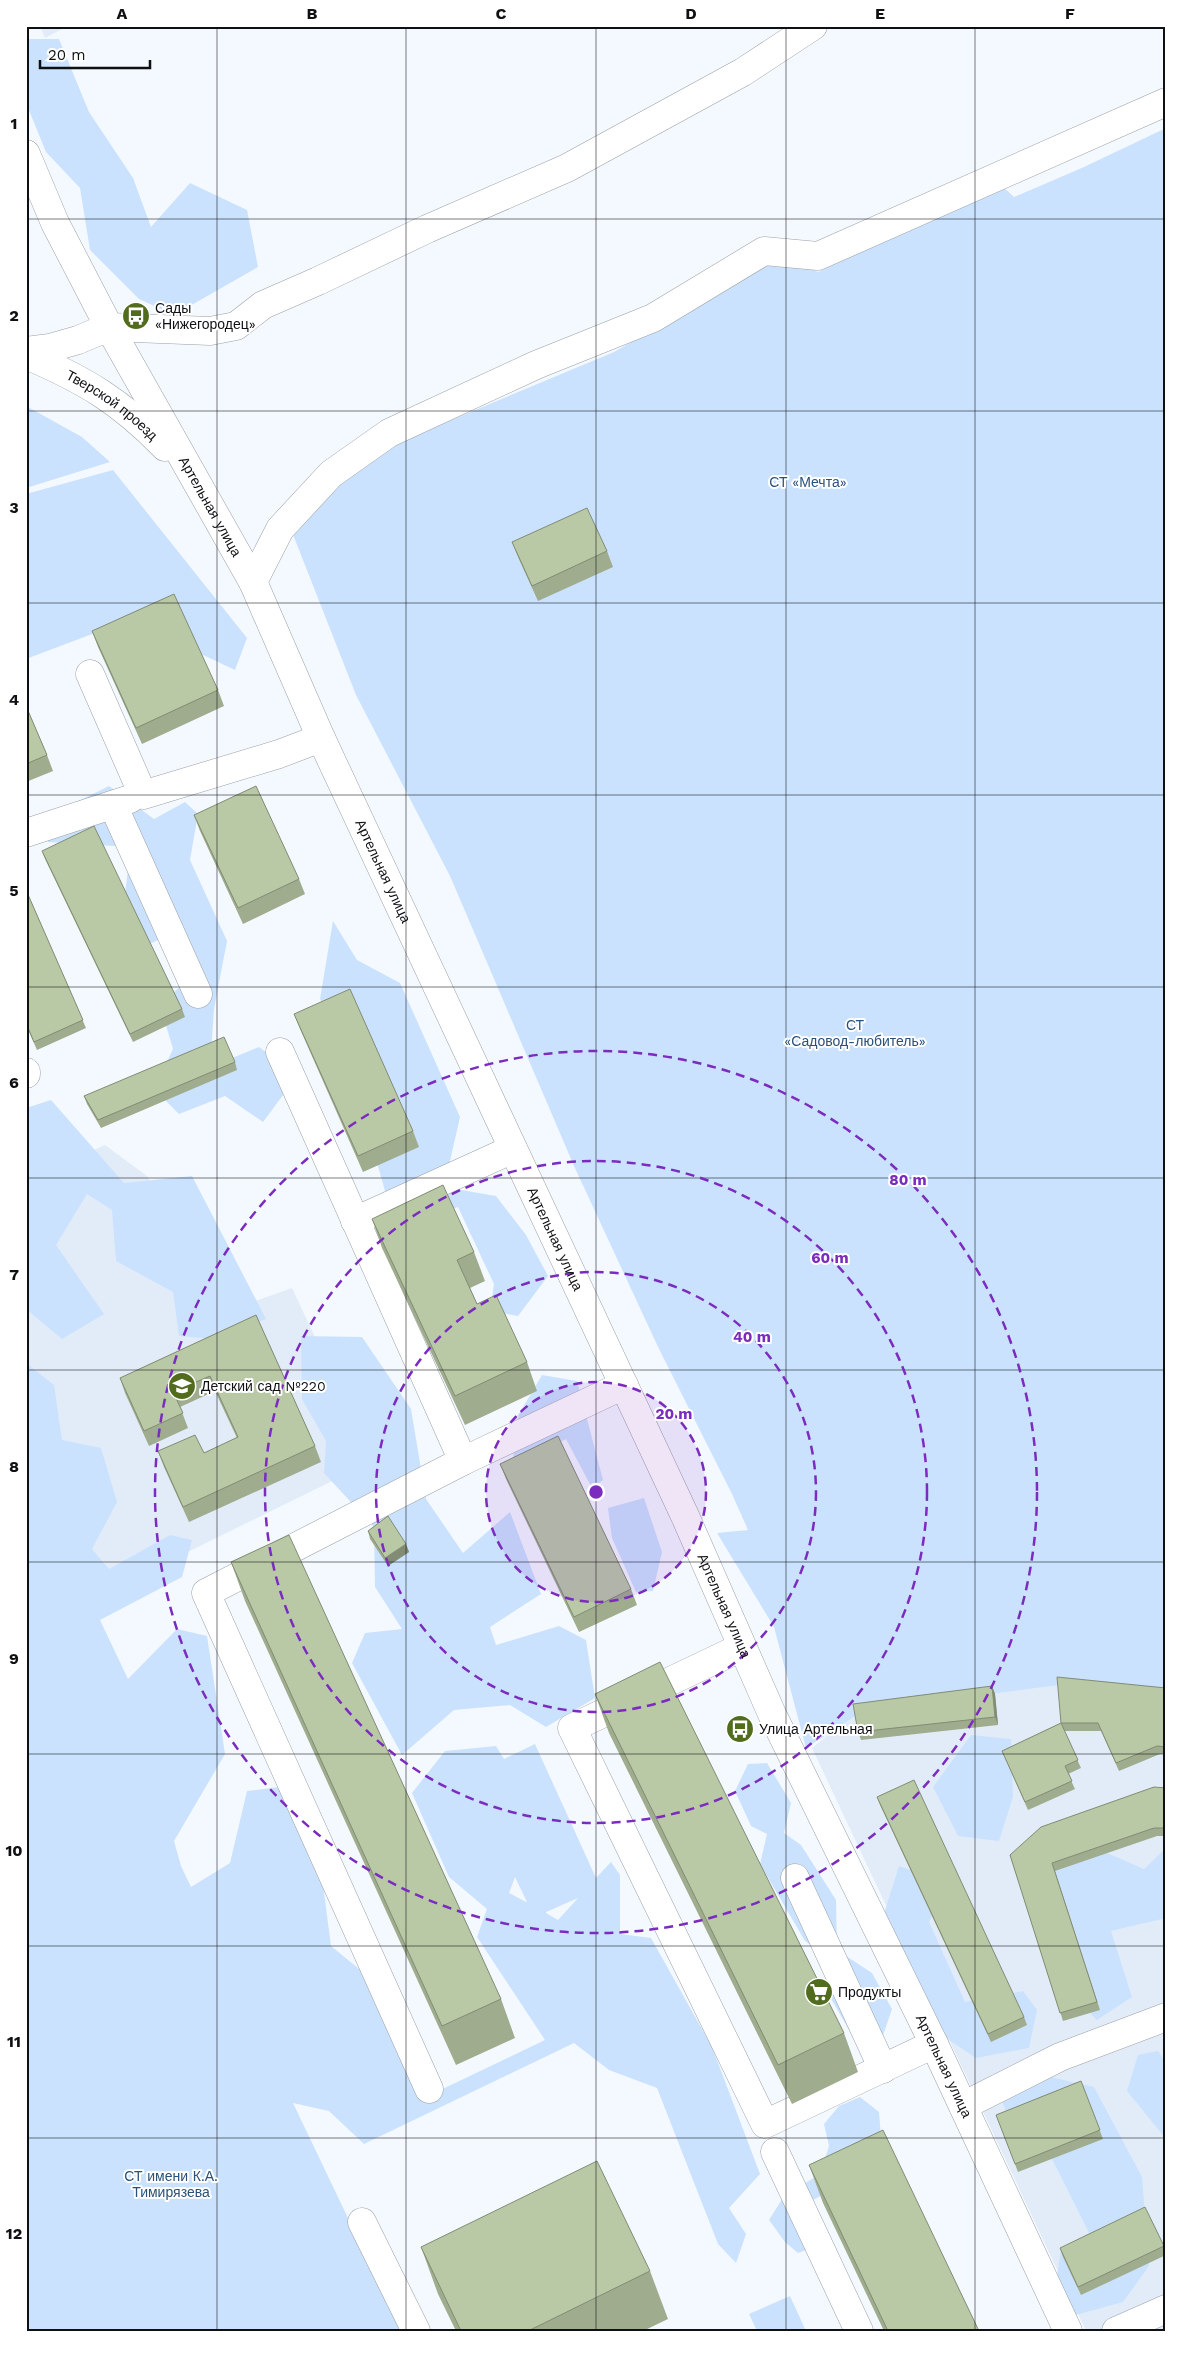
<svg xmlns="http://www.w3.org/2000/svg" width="1192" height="2357" viewBox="0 0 1192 2357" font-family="'Work Sans',sans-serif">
	<rect width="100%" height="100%" fill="#f4f9ff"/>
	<!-- built -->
	<path fill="#e2ecf9" d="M 40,26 L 68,26 L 45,38 Z
		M 105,1145 L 147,1176 L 225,1312 L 292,1288 L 373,1461 L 90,1600 L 26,1471 L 26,1180 Z
		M 1060,1685 L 1166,1695 L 1166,2331 L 1086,2331 L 812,1748 L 856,1712 Z"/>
	<!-- green -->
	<path fill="#cae2fe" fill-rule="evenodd" d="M 26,39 L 59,39 L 89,112 L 133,178 L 151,227 L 190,183 L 247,210 L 258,267 L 174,315 L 139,299 L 90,250 L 80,188 L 46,152 L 26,103 Z
		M 1166,128 L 1166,1732 L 1060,1685 L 863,1711 L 806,1748 L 774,1627 L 717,1533 L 748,1530 L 732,1494 L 659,1349 L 574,1166 L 450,876 L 356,695 L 292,532 L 339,481 L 396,443 L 614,352 L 716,293 L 742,271 L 791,260 L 818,272 L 1002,186 L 1014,197 L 1084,167 Z
		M 26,406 L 82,437 L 110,462 L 26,488 Z
		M 113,470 L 247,638 L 235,670 L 186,647 L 177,602 L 26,659 L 26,494 Z
		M 109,786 L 154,819 L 185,802 L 198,814 L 190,860 L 227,941 L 214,1009 L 210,1067 L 259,1047 L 298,1075 L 263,1122 L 225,1096 L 179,1114 L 154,1089 L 173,1049 L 160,1005 L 196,972 L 179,930 L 133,952 L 119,940 L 131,847 L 48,842 L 42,819 Z
		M 333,921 L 357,960 L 400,983 L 460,1117 L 444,1187 L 496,1196 L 526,1235 L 548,1276 L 518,1316 L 490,1311 L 494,1284 L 458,1207 L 396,1229 L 339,1031 L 320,999 Z
		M 51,1100 L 124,1183 L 192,1176 L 266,1319 L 213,1339 L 179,1336 L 173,1292 L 116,1261 L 112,1210 L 87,1194 L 56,1245 L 104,1314 L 62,1339 L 26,1309 L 26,1108 Z
		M 301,1336 L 362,1337 L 411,1409 L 426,1499 L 463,1553 L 510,1512 L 541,1594 L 490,1627 L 496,1645 L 559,1626 L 586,1640 L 595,1698 L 546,1727 L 510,1705 L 454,1710 L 402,1755 L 352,1663 L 365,1633 L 402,1629 L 375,1587 L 374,1527 L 324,1473 L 326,1441 L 302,1399 Z
		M 26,1363 L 54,1385 L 62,1440 L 101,1448 L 117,1502 L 92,1549 L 109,1569 L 170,1535 L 192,1540 L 182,1577 L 100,1620 L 128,1679 L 177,1629 L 207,1636 L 225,1754 L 174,1841 L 181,1866 L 191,1887 L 230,1863 L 247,1791 L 279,1787 L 322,1877 L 331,1946 L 369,1977 L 428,2096 L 545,2040 L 477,1937 L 487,1909 L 449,1877 L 412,1793 L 445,1751 L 496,1746 L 504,1759 L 535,1744 L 596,1878 L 611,1862 L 620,1875 L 620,1934 L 651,1938 L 712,2047 L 760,2174 L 729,2208 L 746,2234 L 736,2263 L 718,2244 L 657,2088 L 609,2070 L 574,2043 L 364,2144 L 329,2111 L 293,2103 L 402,2331 L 26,2331 ZM 515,1877 L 527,1902 L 526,1902 L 509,1893 ZM 578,1898 L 558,1920 L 546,1913 L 546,1912 Z
		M 542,1375 L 577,1381 L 603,1480 L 592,1488 L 566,1439 L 512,1466 L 519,1414 Z
		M 644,1498 L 662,1552 L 653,1591 L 636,1592 L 612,1538 L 608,1508 Z
		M 971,1735 L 1011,1739 L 1013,1797 L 999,1841 L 958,1836 L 933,1787 Z
		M 767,1763 L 791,1803 L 784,1833 L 801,1845 L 836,1900 L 837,1950 L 872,1973 L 892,2009 L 880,2044 L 856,2042 L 830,1997 L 828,1957 L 805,1941 L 760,1864 L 767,1834 L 751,1826 L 735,1791 L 748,1764 Z
		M 1063,1834 L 1144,1869 L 1166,1848 L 1166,1918 L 1111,1931 L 1132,1997 L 1097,2020 L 1076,1999 L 1020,1845 Z
		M 899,1866 L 950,1884 L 929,1922 L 965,2002 L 1023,1991 L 1037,2010 L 1029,2048 L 976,2058 L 934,2030 L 881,1923 Z
		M 1158,2051 L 1166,2063 L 1166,2139 L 1127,2091 L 1138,2055 Z
		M 1042,2075 L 1094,2087 L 1142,2177 L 1149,2266 L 1123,2302 L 1072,2316 L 1055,2289 L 1061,2249 L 1089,2233 L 1048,2151 L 1011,2126 L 1000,2095 Z
		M 860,2097 L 879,2112 L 883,2162 L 813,2200 L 812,2248 L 798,2253 L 785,2242 L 769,2220 L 784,2196 L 820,2174 L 829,2146 L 824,2124 L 839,2106 Z
		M 790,2296 L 806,2331 L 757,2331 L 749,2314 Z"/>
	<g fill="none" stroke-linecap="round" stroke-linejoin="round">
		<!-- minor casing -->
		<g stroke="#9ca0a6" stroke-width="29">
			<g id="minor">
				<path id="s1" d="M 26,154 L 55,223 L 109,327 L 253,582 L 321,738 L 685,1516 L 772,1714 L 934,2044 L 1068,2331"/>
				<path d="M 26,351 L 50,348 L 78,340 L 109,327 L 210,331 L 236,326 L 263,305 L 318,281 L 427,229 L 567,168 L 743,72 L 813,26"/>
				<path id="s2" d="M 26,355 C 85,380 120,401 165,447"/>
				<path d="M 253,582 L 280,529 L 331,474 L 389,433 L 536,365 L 653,318 L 764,251 L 818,256 L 1166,102"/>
				<path d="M 90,674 L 143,795 L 279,754 L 321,738"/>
				<path d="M 113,805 L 198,994"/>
				<path d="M 26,833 L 130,799"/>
				<path d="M 280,1052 L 463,1461"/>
				<path d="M 26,1072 L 26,1074"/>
				<path d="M 355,1221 L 513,1149"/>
				<path d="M 742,1647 L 572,1728 L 765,2124 L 934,2044"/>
				<path d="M 795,1878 L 883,2069"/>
				<path d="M 429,2089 L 206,1593 L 463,1461 L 624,1385"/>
				<path d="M 963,2106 L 1060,2057 L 1166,2017"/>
				<path d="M 775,2152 L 859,2331"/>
				<path d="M 362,2222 L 416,2331"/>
				<path d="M 1116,2331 L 1166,2309"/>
			</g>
		</g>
		<!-- minor -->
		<use href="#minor" stroke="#fff" stroke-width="28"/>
	</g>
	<!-- wall -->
	<path fill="#9fac8e" d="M 512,542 L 607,551 L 613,567 L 538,601 L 518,557 Z
		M 92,631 L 218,690 L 224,706 L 142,744 L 98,647 Z
		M 26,706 L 47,755 L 53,771 L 26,782 Z
		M 194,815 L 299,879 L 305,894 L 243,924 L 200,831 Z
		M 42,851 L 182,1009 L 185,1017 L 133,1042 L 45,859 Z
		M 26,890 L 86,1028 L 37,1050 L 26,1025 Z
		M 294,1014 L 413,1131 L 419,1147 L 363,1172 L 300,1029 Z
		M 235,1062 L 237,1070 L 101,1128 L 87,1104 L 84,1096 Z
		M 372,1219 L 474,1252 L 485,1281 L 470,1288 L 477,1304 L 527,1362 L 537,1391 L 465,1425 L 382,1248 Z
		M 256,1315 L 315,1446 L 321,1462 L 189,1522 L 164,1467 L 158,1451 L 204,1453 L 237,1438 L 215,1391 L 180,1407 L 188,1428 L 149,1446 L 125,1393 L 120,1378 Z
		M 500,1464 L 631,1589 L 637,1605 L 579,1632 L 506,1479 Z
		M 368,1531 L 406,1544 L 409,1552 L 388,1566 L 370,1539 Z
		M 231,1562 L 501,1999 L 515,2038 L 456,2065 L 245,1601 Z
		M 992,1686 L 995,1694 L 998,1725 L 861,1740 L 858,1732 Z
		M 1166,1688 L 1166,1754 L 1160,1754 L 1119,1771 L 1101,1731 L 1064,1731 L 1081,1768 L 1068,1774 L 1075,1789 L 1028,1810 L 1002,1751 L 1061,1723 Z
		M 595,1694 L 844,2033 L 858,2072 L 792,2104 L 609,1733 Z
		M 1166,1788 L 1166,1836 L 1157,1836 L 1055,1871 L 1100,2010 L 1063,2021 L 1010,1855 Z
		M 877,1797 L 1024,2017 L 1027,2025 L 991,2042 L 880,1805 Z
		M 1081,2081 L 1103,2139 L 1018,2172 L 996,2115 Z
		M 809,2165 L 979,2331 L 884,2331 L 823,2203 Z
		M 1164,2246 L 1166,2252 L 1166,2255 L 1081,2295 L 1063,2257 L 1060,2248 Z
		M 421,2247 L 650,2271 L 668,2319 L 643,2331 L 456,2331 L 438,2294 Z"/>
	<!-- shaded-wall -->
	<path fill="#828c74" d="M 406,1544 L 409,1552 L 388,1566 L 385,1558 Z
		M 992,1686 L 995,1694 L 998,1725 L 995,1717 Z"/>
	<!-- building -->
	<path fill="#b9c8a5" stroke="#828c74" d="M 587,508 L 607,551 L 532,586 L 512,542 Z
		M 174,594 L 218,690 L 136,728 L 92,631 Z
		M 26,706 L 47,755 L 26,764 Z
		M 256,786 L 299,879 L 238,908 L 194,815 Z
		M 94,826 L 182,1009 L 130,1034 L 42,851 Z
		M 26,890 L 83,1020 L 34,1042 L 26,1023 Z
		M 350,989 L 413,1131 L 358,1156 L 294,1014 Z
		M 224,1037 L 235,1062 L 98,1120 L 84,1096 Z
		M 443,1185 L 474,1252 L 457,1260 L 477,1304 L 496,1295 L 527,1362 L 455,1396 L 372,1219 Z
		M 256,1315 L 315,1446 L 183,1507 L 158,1451 L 195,1435 L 204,1453 L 238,1437 L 210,1376 L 173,1392 L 183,1413 L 144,1431 L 120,1378 Z
		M 558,1436 L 631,1589 L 574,1617 L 500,1464 Z
		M 388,1516 L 406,1544 L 385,1558 L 368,1531 Z
		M 289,1535 L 501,1999 L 442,2026 L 231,1562 Z
		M 660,1662 L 844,2033 L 778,2065 L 595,1694 Z
		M 1057,1677 L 1166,1688 L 1166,1747 L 1157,1746 L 1116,1763 L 1098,1723 L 1061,1723 L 1078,1760 L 1065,1766 L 1072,1781 L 1025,1802 L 1002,1751 L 1061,1723 Z
		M 992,1686 L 995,1717 L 858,1732 L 853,1704 Z
		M 914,1780 L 1024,2017 L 988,2034 L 877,1797 Z
		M 1154,1787 L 1166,1788 L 1166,1828 L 1154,1828 L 1052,1863 L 1097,2002 L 1060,2013 L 1010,1855 L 1041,1827 Z
		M 1081,2081 L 1100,2130 L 1015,2164 L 996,2115 Z
		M 883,2130 L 979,2331 L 888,2331 L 809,2165 Z
		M 597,2161 L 650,2271 L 528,2331 L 461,2331 L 421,2247 Z
		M 1145,2207 L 1164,2246 L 1078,2287 L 1060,2248 Z"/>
	<!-- grid -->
	<path fill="none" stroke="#0e1012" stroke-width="1" stroke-opacity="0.55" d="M 217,26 L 217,2331M 406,26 L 406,2331M 596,26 L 596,2331M 786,26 L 786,2331M 975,26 L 975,2331M 26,219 L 1166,219M 26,411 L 1166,411M 26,603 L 1166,603M 26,795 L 1166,795M 26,987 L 1166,987M 26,1178 L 1166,1178M 26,1370 L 1166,1370M 26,1562 L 1166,1562M 26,1754 L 1166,1754M 26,1946 L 1166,1946M 26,2138 L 1166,2138"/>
	<!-- distance rings -->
	<circle cx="596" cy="1492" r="110" fill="#7b2cbf" fill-opacity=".12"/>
	<g fill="none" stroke="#7b2cbf" stroke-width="2.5" stroke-dasharray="9 6">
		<circle cx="596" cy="1492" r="110"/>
		<circle cx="596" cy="1492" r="220"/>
		<circle cx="596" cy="1492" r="331"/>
		<circle cx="596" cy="1492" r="441"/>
	</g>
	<!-- icons -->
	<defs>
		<g id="bus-disc" transform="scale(1.4375)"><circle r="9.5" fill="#526c1e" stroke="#fff"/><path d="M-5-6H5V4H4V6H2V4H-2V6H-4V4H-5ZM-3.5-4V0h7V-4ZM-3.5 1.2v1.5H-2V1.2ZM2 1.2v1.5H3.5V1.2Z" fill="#fff"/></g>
		<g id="school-disc" transform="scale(1.4375)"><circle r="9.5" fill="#526c1e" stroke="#fff"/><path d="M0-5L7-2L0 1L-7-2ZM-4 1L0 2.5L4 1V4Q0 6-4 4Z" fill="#fff"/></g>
		<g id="supermarket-disc" transform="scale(1.4375)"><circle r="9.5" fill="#526c1e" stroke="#fff"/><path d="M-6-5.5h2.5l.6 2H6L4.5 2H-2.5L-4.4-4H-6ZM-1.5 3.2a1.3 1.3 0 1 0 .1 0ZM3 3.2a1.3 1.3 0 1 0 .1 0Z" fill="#fff"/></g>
	</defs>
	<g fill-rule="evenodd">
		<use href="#bus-disc" x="136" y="316"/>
		<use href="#school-disc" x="182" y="1386"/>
		<use href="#bus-disc" x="740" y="1729"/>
		<use href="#supermarket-disc" x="819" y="1992"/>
	</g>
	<g text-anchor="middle" stroke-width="4" stroke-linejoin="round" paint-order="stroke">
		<!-- poi labels -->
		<g font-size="14" fill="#0e1012" stroke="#fff" text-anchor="start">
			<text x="155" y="313">Сады<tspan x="155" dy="16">«Нижегородец»</tspan></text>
			<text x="201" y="1391">Детский сад №220</text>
			<text x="759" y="1734">Улица Артельная</text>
			<text x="838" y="1997">Продукты</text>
		</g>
		<!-- street labels -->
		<g font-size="14" fill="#0e1012" stroke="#fff">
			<text dy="5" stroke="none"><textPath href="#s2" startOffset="100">Тверской проезд</textPath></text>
			<text dy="5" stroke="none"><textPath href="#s1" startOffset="398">Артельная улица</textPath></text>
			<text dy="5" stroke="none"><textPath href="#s1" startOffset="802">Артельная улица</textPath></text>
			<text dy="5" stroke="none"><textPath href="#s1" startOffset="1208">Артельная улица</textPath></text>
			<text dy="5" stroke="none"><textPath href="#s1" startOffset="1612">Артельная улица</textPath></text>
			<text dy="5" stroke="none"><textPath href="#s1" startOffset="2122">Артельная улица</textPath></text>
		</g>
		<!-- park labels -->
		<g font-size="14" fill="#2b5079" stroke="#fff">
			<text x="808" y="487">СТ «Мечта»</text>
			<text x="855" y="1030">СТ<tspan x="855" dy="16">«Садовод-любитель»</tspan></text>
			<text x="171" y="2181">СТ имени К.А.<tspan x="171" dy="16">Тимирязева</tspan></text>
		</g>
	</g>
	<circle cx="596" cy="1492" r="8" fill="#7b2cbf" stroke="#fff" stroke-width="2.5"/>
	<g font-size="15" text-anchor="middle" font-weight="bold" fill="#7b2cbf" stroke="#fff" stroke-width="4" stroke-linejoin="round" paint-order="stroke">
		<text x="908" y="1185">80 m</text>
		<text x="830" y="1263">60 m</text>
		<text x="752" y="1342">40 m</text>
		<text x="674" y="1419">20 m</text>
	</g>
	<!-- border -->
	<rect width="1192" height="2357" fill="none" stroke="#ffffff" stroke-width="55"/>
	<!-- scale -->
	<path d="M40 60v8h110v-8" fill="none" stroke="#0e1012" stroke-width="2.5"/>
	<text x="48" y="60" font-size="15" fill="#0e1012" stroke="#ffffff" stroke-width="4" paint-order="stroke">20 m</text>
	<rect x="28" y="28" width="1136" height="2302" fill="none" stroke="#0e1012" stroke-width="2"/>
	<g font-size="16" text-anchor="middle" font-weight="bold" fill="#0e1012">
		<text x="122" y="19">A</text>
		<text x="312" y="19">B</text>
		<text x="501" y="19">C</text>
		<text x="691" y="19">D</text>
		<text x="880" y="19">E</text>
		<text x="1070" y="19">F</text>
		<text x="14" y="129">1</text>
		<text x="14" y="321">2</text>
		<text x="14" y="513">3</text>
		<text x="14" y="705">4</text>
		<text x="14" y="896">5</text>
		<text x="14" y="1088">6</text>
		<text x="14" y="1280">7</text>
		<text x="14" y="1472">8</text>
		<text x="14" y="1664">9</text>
		<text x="14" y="1856">10</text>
		<text x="14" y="2047">11</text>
		<text x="14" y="2239">12</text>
	</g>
</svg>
